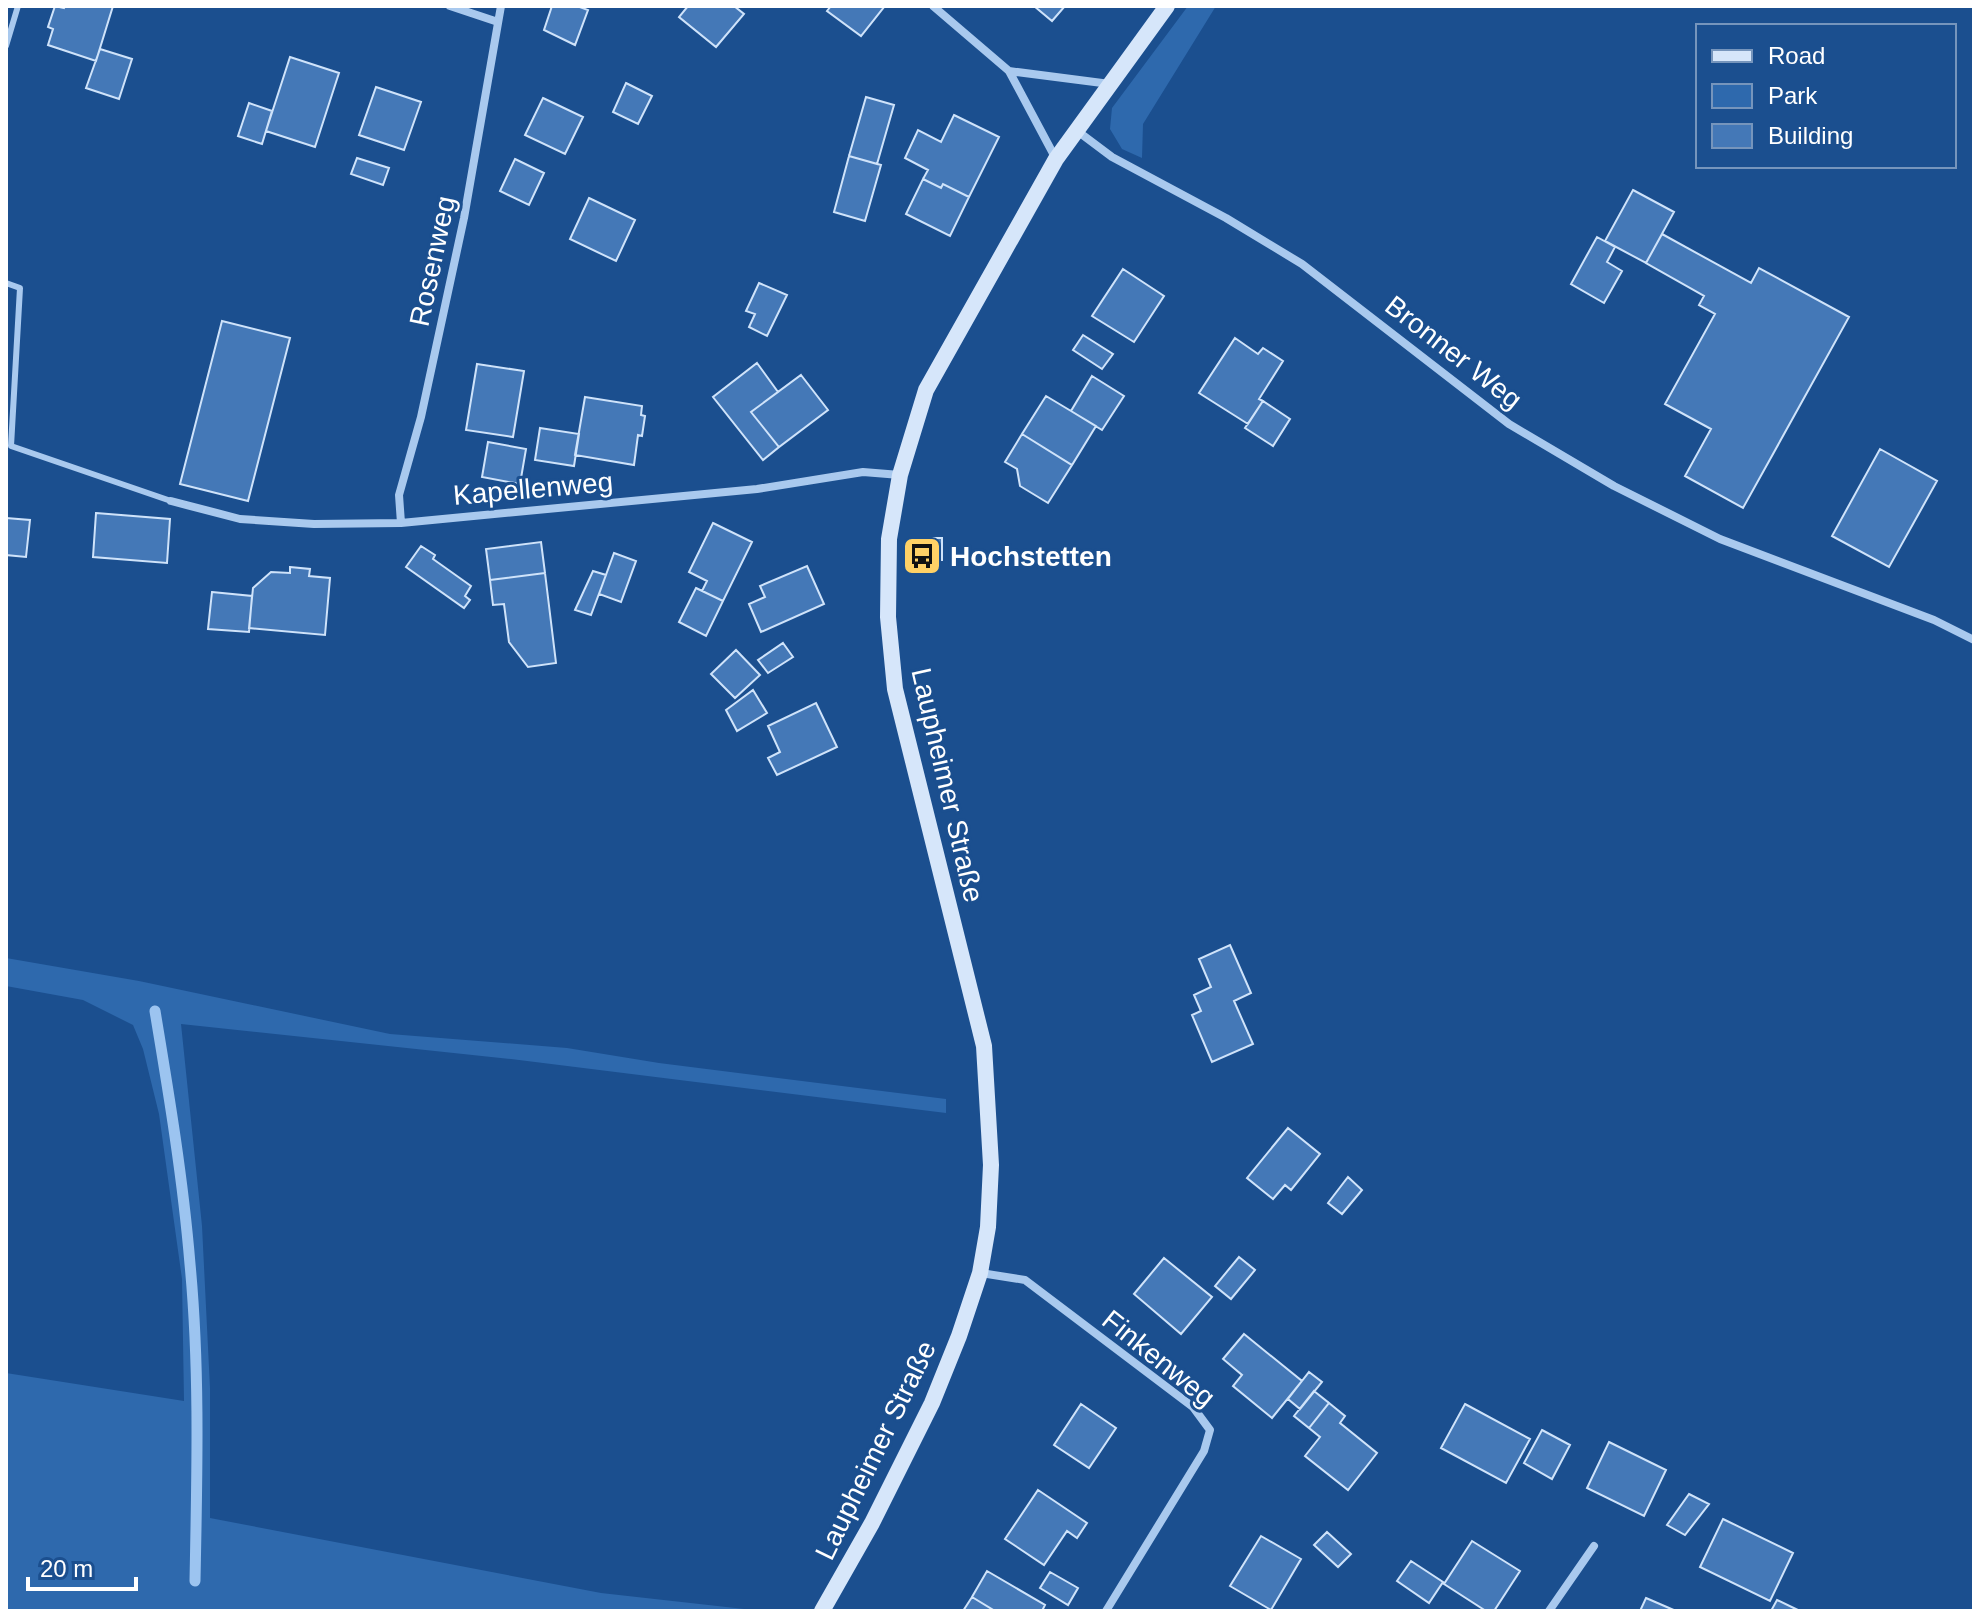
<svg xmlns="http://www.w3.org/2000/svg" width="1980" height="1617" viewBox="0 0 1980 1617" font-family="Helvetica,sans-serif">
	<rect width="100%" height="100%" fill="#1b4f8f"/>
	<!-- green -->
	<path fill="#2e69ad" d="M 1188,6 L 1216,6 L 1143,124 L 1142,158 L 1122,149 L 1110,129 L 1112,108 Z
		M 6,958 L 139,981 L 390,1034 L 567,1048 L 659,1063 L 946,1099 L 946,1113 L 511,1059 L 181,1024 L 202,1226 L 210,1388 L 210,1518 L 601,1593 L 762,1611 L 6,1611 L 6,1373 L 184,1401 L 182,1279 L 159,1114 L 143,1049 L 133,1025 L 83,1000 L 6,986 Z"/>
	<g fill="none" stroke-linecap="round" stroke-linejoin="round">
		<!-- stream -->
		<path stroke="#9cc4f0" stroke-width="11" d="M 155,1011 C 169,1095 183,1179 190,1264 C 200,1370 197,1476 195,1581"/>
	</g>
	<!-- building -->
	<path fill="#4478b7" stroke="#cfe3fa" stroke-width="2" d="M 55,6 L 64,8 L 65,6 L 113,6 L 96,61 L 48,45 L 53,29 L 48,27 Z
		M 552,6 L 577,6 L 588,10 L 575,45 L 544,30 Z
		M 688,6 L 734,6 L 744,14 L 716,47 L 679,17 Z
		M 831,6 L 882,6 L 884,7 L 861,36 L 827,11 Z
		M 1034,6 L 1065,6 L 1052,21 Z
		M 100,49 L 132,59 L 119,99 L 86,88 Z
		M 290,57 L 339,73 L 315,147 L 266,131 Z
		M 626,83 L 652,96 L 638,124 L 613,112 Z
		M 376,87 L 421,102 L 404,150 L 359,135 Z
		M 866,97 L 894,105 L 877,164 L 849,156 Z
		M 543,98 L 583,117 L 565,154 L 525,135 Z
		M 249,103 L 272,111 L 262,144 L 238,136 Z
		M 954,115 L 999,137 L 969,197 L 943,184 L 941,188 L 923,179 L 928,170 L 905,158 L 918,130 L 941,142 Z
		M 849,156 L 881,165 L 865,221 L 834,212 Z
		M 357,158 L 389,168 L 383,185 L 351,174 Z
		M 515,159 L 544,173 L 529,205 L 500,191 Z
		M 923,179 L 941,188 L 943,184 L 969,197 L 950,236 L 906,214 Z
		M 1633,190 L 1674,212 L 1646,263 L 1605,241 Z
		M 589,198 L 635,220 L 616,261 L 570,239 Z
		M 1662,234 L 1751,283 L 1759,268 L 1849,317 L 1743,508 L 1685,476 L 1711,429 L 1665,404 L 1715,314 L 1699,305 L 1704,296 L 1646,263 Z
		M 1597,237 L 1615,247 L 1607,262 L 1622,271 L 1604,303 L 1571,284 Z
		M 1123,269 L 1164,296 L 1134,342 L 1092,316 Z
		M 759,283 L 787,295 L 767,336 L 749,327 L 755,314 L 746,311 Z
		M 222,321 L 290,338 L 248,501 L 180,484 Z
		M 1083,335 L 1113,354 L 1102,369 L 1073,350 Z
		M 1235,338 L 1258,354 L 1263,348 L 1283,361 L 1259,399 L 1263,401 L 1248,424 L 1199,393 Z
		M 757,363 L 778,392 L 751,412 L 779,447 L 763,460 L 713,397 Z
		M 477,364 L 524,371 L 513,437 L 466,430 Z
		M 801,375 L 828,410 L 779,447 L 751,412 Z
		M 1092,376 L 1124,396 L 1102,430 L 1071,411 Z
		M 1046,396 L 1096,426 L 1072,465 L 1022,434 Z
		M 585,397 L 642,406 L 641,415 L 645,416 L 642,436 L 638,435 L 634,465 L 575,455 Z
		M 1263,401 L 1290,419 L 1273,446 L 1245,428 Z
		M 540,428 L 579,434 L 574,466 L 535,460 Z
		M 1022,434 L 1072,465 L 1048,503 L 1020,486 L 1017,469 L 1005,462 Z
		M 488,442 L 526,449 L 520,484 L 482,477 Z
		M 1880,449 L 1937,481 L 1889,567 L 1832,536 Z
		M 96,513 L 170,519 L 167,563 L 93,557 Z
		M 6,518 L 30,520 L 26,557 L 6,555 Z
		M 713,523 L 752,542 L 723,601 L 702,591 L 707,581 L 689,572 Z
		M 929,538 L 942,538 L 942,560 L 929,560 Z
		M 541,542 L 545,573 L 490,580 L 486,549 Z
		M 421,546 L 435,555 L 433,559 L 471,586 L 465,596 L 470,600 L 464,608 L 406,567 Z
		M 614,553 L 636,561 L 621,602 L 599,594 Z
		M 807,566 L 824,604 L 761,632 L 749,604 L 765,597 L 760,586 Z
		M 290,567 L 310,569 L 309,576 L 330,578 L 325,635 L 249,628 L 253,588 L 271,572 L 290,573 Z
		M 593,571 L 606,575 L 591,615 L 575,610 Z
		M 545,573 L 556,663 L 528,667 L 509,642 L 504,604 L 493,605 L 490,580 Z
		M 696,588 L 723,601 L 706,636 L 679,622 Z
		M 212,592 L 252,596 L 249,632 L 208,629 Z
		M 783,643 L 793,657 L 768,673 L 758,660 Z
		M 736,650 L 760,675 L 735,698 L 711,674 Z
		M 753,690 L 767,713 L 737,731 L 726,710 Z
		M 816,703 L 837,747 L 777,775 L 768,758 L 780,752 L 768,726 Z
		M 1230,945 L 1251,993 L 1234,1001 L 1253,1044 L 1212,1062 L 1192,1015 L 1201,1011 L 1194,995 L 1211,987 L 1199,959 Z
		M 1288,1128 L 1320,1154 L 1291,1190 L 1285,1185 L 1273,1199 L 1247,1178 Z
		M 1348,1177 L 1362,1190 L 1342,1214 L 1328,1203 Z
		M 1239,1257 L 1255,1270 L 1231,1299 L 1215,1286 Z
		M 1164,1258 L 1212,1297 L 1181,1334 L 1134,1294 Z
		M 1244,1334 L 1302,1381 L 1272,1418 L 1233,1386 L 1242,1375 L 1223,1359 Z
		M 1309,1372 L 1322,1382 L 1300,1409 L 1288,1399 Z
		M 1314,1391 L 1329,1403 L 1309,1428 L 1294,1416 Z
		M 1329,1403 L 1345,1416 L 1340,1423 L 1377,1453 L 1348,1490 L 1305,1456 L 1320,1437 L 1309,1428 Z
		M 1081,1404 L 1116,1428 L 1089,1468 L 1054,1445 Z
		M 1465,1404 L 1530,1439 L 1506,1483 L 1441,1448 Z
		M 1542,1430 L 1570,1445 L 1552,1479 L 1524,1463 Z
		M 1609,1442 L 1666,1470 L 1644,1516 L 1587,1488 Z
		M 1038,1490 L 1087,1523 L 1077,1538 L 1067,1531 L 1044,1565 L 1005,1539 Z
		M 1689,1494 L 1709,1504 L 1685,1535 L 1667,1525 Z
		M 1723,1519 L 1793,1553 L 1770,1601 L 1700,1567 Z
		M 1327,1532 L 1351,1554 L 1338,1567 L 1314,1545 Z
		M 1261,1536 L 1301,1559 L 1271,1610 L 1230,1586 Z
		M 1472,1541 L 1520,1571 L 1494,1611 L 1486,1611 L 1444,1584 Z
		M 1411,1561 L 1443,1582 L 1429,1603 L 1397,1581 Z
		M 987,1571 L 1045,1605 L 1042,1611 L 995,1611 L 972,1597 Z
		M 1050,1572 L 1078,1588 L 1068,1605 L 1040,1588 Z
		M 972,1597 L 995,1611 L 963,1611 Z
		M 1646,1598 L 1676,1611 L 1640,1611 Z
		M 1777,1600 L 1800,1611 L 1771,1611 Z"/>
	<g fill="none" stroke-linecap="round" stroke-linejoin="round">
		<!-- lane -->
		<path stroke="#a9c9ee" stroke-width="6" d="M 6,46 L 18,6
			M 6,283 L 20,288 L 11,446 L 171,501"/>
		<!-- street -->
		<path stroke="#a9c9ee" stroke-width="8" d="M 450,6 L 498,22
			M 933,6 L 1009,71 L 1056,159
			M 1009,71 L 1110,84
			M 1076,130 L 1112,157 L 1226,218 L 1302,264 L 1509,424 L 1614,486 L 1720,539 L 1934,620 L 1974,640
			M 171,501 L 240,519 L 314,524 L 401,523 L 757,489 L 863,472 L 900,475
			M 401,523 L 399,495 L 421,417 L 464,218 L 501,6
			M 981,1273 L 1025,1280 L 1193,1407 L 1210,1430 L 1204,1451 L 1106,1611
			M 1549,1611 L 1594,1546"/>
		<!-- secondary -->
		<path stroke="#d6e6fa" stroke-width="16" d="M 822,1611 L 872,1523 L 932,1403 L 959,1336 L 980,1273 L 988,1227 L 991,1165 L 984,1046 L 895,689 L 888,617 L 889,539 L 900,475 L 926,390 L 1056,159 L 1167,6"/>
	</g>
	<!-- icons -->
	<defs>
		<g id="bus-square" transform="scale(2)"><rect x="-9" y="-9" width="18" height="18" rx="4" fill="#ffd166" stroke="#1b4f8f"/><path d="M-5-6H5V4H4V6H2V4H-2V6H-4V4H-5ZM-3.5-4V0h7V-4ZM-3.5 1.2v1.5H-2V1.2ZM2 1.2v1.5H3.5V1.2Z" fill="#111"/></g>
	</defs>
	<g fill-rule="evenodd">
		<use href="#bus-square" x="922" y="556"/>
	</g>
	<g text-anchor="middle" stroke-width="6" stroke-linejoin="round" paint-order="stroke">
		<!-- street labels -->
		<g font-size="28" fill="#fff" stroke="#1b4f8f">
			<text transform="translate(432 261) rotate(-78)" y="10">Rosenweg</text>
			<text transform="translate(1454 352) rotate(38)" y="10">Bronner Weg</text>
			<text transform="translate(533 488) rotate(-5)" y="10">Kapellenweg</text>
			<text transform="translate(948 785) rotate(77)" y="10">Laupheimer Straße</text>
			<text transform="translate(1159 1358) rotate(39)" y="10">Finkenweg</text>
			<text transform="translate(875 1450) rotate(-64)" y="10">Laupheimer Straße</text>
		</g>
		<!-- poi labels -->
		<g font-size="28" font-weight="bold" fill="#fff" stroke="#1b4f8f" text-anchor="start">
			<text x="950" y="566">Hochstetten</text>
		</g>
	</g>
	<!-- border -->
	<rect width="1980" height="1617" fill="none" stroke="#ffffff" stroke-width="16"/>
	<!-- legend -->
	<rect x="1696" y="24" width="260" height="144" fill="#1b4f8f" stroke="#7695bc" stroke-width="2"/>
	<rect x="1712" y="50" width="40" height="12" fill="#d6e6fa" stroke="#7695bc" stroke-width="2"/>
	<text x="1768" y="64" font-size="24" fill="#ffffff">Road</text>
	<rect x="1712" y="84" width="40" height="24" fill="#2e69ad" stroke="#7695bc" stroke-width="2"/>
	<text x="1768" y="104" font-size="24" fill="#ffffff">Park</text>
	<rect x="1712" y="124" width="40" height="24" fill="#4478b7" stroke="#7695bc" stroke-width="2"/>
	<text x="1768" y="144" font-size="24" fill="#ffffff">Building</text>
	<!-- scale -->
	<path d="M28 1577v12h108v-12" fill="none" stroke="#ffffff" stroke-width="4"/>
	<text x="40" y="1577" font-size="24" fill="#ffffff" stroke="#1b4f8f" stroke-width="6" paint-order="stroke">20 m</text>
</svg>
